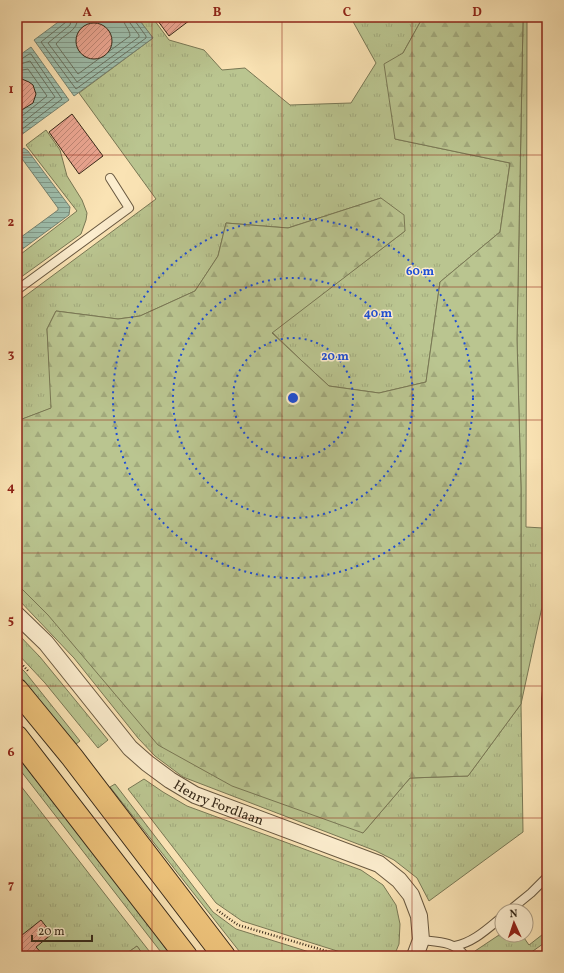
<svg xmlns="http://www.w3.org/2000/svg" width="564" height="973" viewBox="0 0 564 973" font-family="Vollkorn,serif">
	<defs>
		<pattern id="grass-tufts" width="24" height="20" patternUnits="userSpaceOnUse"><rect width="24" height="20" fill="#bac590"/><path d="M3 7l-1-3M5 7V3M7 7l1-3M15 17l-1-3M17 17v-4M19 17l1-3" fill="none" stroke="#a1a97c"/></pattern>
		<pattern id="forest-firs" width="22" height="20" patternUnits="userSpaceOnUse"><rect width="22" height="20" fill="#bac590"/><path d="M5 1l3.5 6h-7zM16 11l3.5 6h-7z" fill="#a1a97c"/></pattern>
		<pattern id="water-rules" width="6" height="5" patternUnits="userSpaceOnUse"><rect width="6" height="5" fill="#9ebeac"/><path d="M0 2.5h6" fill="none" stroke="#829b8b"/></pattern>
		<pattern id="building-hatch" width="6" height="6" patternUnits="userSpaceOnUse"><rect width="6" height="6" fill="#eca793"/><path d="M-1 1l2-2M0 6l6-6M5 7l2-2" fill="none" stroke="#c08877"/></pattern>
	</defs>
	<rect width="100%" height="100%" fill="#fae3b4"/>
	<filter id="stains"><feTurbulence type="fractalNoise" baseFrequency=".005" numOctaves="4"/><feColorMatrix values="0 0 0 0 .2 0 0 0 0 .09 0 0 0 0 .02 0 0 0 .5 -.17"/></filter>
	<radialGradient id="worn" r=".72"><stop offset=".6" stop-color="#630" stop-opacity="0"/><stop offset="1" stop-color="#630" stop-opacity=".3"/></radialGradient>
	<!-- grass -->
	<path fill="url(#grass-tufts)" stroke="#797855" d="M 137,17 L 152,17 L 169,40 L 204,50 L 222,70 L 245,68 L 290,105 L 351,103 L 376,63 L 351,18 L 352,17 L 423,17 L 403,53 L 395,139 L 510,163 L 500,232 L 440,282 L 426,382 L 379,393 L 329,386 L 302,361 L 272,332 L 405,231 L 381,198 L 288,228 L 226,223 L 218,256 L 195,291 L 140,316 L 118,319 L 56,311 L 47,329 L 52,408 L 17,421 L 17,302 L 156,199 L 79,93 L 153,38 Z
		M 523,21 L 527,21 L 526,527 L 543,528 L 542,607 L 521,704 L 523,832 L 429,901 L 417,878 L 394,860 L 376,851 L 183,777 L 155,756 L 138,738 L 74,658 L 17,598 L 17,584 L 48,615 L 363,833 L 410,778 L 468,776 L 521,704 L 521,488 L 517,339 Z
		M 46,130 L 60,150 L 67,176 L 82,200 L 87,213 L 86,220 L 81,234 L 17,280 L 17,257 L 77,211 L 26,145 Z
		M 17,633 L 40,657 L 108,740 L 98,748 L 45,683 L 17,653 Z
		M 17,664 L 25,672 L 80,741 L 76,744 L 17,673 Z
		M 17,756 L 135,906 L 171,956 L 164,956 L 17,766 Z
		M 144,779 L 163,792 L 187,806 L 361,870 L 383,885 L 396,905 L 400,924 L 399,944 L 394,956 L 353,956 L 242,921 L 216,903 L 128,789 Z
		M 17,781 L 153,956 L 144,956 L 137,946 L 123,956 L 17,956 Z
		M 115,784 L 213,912 L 236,929 L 322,956 L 243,956 L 110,787 Z
		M 547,931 L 547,941 L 526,956 L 479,956 L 475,951 L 502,933 L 502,935 L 522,935 L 529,945 Z"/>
	<!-- forest -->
	<path fill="url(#forest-firs)" stroke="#797855" d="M 423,17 L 519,17 L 519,21 L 523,21 L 517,339 L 521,488 L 521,704 L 468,776 L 410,778 L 363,833 L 232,786 L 158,745 L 48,615 L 17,584 L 17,421 L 51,408 L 47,329 L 56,311 L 118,319 L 140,316 L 195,291 L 218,256 L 226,223 L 288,228 L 381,198 L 404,215 L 405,231 L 272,333 L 302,361 L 329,386 L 379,393 L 426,382 L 440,282 L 500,232 L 510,163 L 395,139 L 384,64 L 403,53 Z
		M 137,946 L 144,956 L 123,956 Z"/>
	<!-- water -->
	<path fill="url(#water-rules)" stroke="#758372" d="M 65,17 L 137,17 L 153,38 L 74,96 L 34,40 Z
		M 31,47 L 69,100 L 17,138 L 17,57 Z
		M 24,148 L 28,151 L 70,207 L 69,215 L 17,253 L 17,240 L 58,210 L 58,208 L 20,156 L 19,152 Z"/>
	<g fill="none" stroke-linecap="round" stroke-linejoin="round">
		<!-- shore -->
		<path stroke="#6b7463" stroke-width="1" d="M 67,17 L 66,22 L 41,42 L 76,89 L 146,38 L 146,36 L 135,21 L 134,17
			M 72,17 L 70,25 L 48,43 L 77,82 L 139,37 L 139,35 L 130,23 L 129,17
			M 78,17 C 78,32 63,34 56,44 L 78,74 L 130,36 C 130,29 123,25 123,17
			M 17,60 L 20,60 L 29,54 L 31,54 L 62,99 L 17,133
			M 17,65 L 30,61 L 55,97 L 17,127
			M 17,71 L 28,69 L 47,96 L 17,120"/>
	</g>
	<!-- building -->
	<path fill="url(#building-hatch)" stroke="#382a1a" d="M 155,17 L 194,17 L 169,36 Z
		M76 41a18 18 0 1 1 36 0a18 18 0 1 1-36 0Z
		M 17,77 L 29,82 L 33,85 L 36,94 L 33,103 L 17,113 Z
		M 72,114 L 103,156 L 79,174 L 49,132 Z
		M 41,920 L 52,934 L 36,947 L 44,956 L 17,956 L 17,939 Z"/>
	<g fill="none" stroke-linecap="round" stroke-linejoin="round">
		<!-- service casing -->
		<g stroke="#685840" stroke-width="10">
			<path id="service" d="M 17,290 L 129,208 L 110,178
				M 547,690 L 546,699 L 547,810
				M 509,911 L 531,893 L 547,877
				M 421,940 C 438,942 454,941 465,956
				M 455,946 C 474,942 487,929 502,917"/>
		</g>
		<!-- minor casing -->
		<g stroke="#685840" stroke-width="18">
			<g id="minor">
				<path id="s1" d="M 17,615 L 46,643 L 130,748 L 147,763 L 170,780 L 195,795 L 379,864 L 399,880 L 411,895 L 419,916 L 421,940 L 415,956"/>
			</g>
		</g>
		<!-- primary casing -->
		<g stroke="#382a1a" stroke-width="24">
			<path id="primary" d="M 17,690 L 72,757 L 224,956
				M 17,737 L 186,956"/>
		</g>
		<!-- path -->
		<path stroke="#382a1a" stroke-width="2.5" stroke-dasharray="1 2" stroke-linecap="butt" d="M 17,659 L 29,672
			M 217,910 L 238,925 L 343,956"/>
		<!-- service -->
		<use href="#service" stroke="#fcedce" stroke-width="8"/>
		<!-- minor -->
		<use href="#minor" stroke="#fcedce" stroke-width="16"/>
		<!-- primary -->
		<use href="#primary" stroke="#edc27a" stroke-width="22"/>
	</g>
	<!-- grid -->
	<path fill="none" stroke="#8f2418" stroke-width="1" stroke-opacity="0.55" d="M 152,17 L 152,956M 282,17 L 282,956M 412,17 L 412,956M 17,155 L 547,155M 17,287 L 547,287M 17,420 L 547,420M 17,553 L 547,553M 17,686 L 547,686M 17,818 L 547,818"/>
	<!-- distance rings -->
	<g fill="none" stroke="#1d4ed8" stroke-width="2" stroke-dasharray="2 4">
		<circle cx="293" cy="398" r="60"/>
		<circle cx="293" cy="398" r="120"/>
		<circle cx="293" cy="398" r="180"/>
	</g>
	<g text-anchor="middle" stroke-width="3" stroke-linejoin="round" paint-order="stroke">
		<!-- street labels -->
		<g font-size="14" fill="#382a1a" stroke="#fcedce">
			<text dy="5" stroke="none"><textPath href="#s1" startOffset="280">Henry Fordlaan</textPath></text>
		</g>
	</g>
	<circle cx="293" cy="398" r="6" fill="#1d4ed8" stroke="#fcedce" stroke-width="2"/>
	<g font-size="12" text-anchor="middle" font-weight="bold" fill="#1d4ed8" stroke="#fcedce" stroke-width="3" stroke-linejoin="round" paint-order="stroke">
		<text x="420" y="275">60 m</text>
		<text x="378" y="317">40 m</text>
		<text x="335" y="360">20 m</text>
	</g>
	<!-- margin -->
	<rect width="564" height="973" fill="none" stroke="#fae3b4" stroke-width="44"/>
	<!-- north arrow -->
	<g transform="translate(514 923) rotate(357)"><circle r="19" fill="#fcedce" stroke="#ae9f86"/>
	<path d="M0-3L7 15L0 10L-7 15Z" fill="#8f2418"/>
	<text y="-6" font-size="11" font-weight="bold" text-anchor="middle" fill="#382a1a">N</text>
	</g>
	<!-- scale -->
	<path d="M32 935v6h60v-6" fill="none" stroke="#382a1a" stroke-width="2"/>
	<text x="38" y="935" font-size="12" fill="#382a1a" stroke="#fcedce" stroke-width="3" paint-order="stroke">20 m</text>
	<rect x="22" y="22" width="520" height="929" fill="none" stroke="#8f2418" stroke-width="1.5"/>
	<g font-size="13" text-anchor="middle" font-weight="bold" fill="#8f2418">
		<text x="87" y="16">A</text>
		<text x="217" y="16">B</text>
		<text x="347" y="16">C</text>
		<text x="477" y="16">D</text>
		<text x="11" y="93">1</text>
		<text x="11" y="226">2</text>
		<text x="11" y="358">3</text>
		<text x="11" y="491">4</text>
		<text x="11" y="624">5</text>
		<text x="11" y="756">6</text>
		<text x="11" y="889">7</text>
	</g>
	<rect width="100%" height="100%" filter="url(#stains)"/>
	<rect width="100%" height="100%" fill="url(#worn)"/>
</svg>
